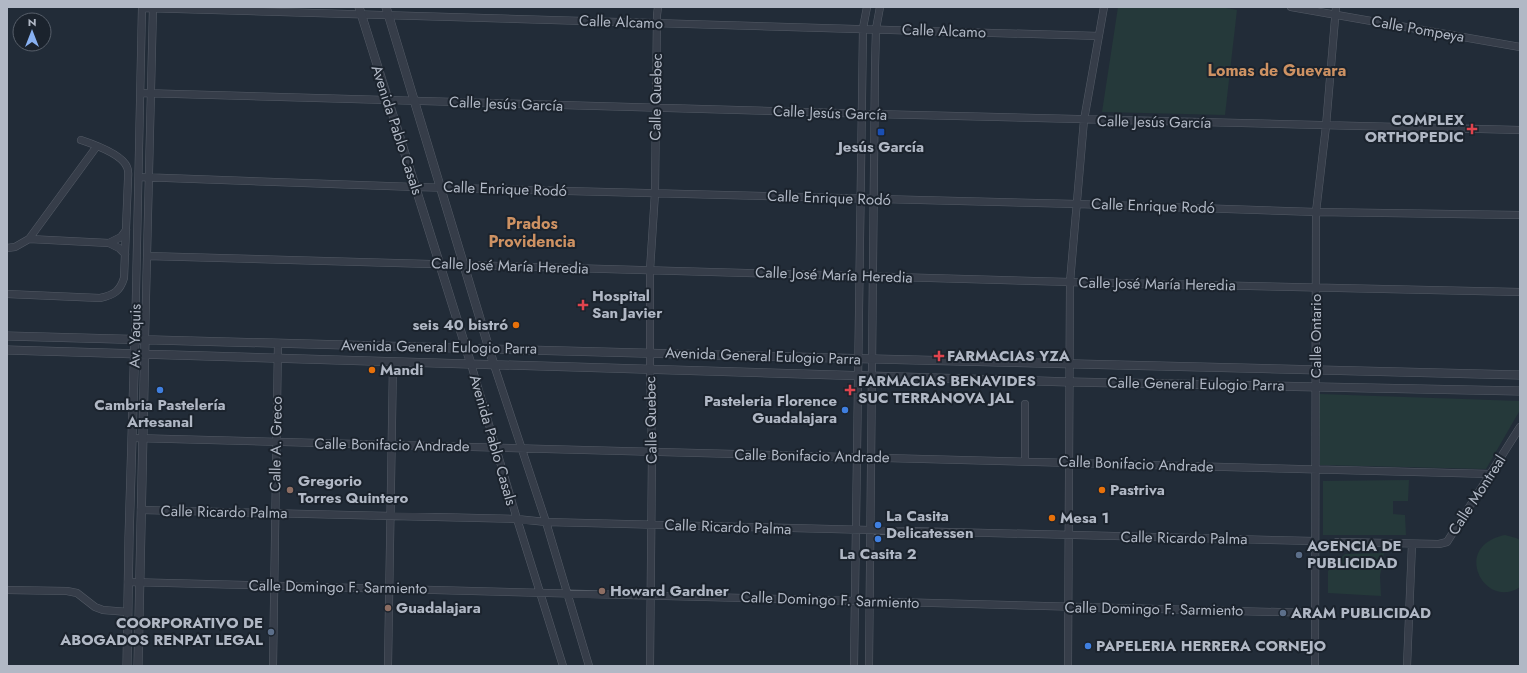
<svg xmlns="http://www.w3.org/2000/svg" width="1527" height="673" viewBox="0 0 1527 673" font-family="Jost,sans-serif">
	<rect width="100%" height="100%" fill="#222c38"/>
	<!-- green -->
	<path fill="#25393a" d="M 1118,7 L 1221,7 L 1237,10 L 1225,115 L 1102,112 Z
		M 1319,394 L 1520,401 L 1520,410 L 1486,469 L 1320,465 Z
		M 1409,480 L 1408,501 L 1393,501 L 1393,514 L 1405,515 L 1406,535 L 1323,535 L 1323,481 Z
		M 1505,535 L 1516,538 L 1520,540 L 1520,587 C 1485,611 1450,546 1505,535 Z
		M 1384,553 L 1380,576 L 1381,596 L 1328,593 L 1328,571 L 1345,554 Z"/>
	<g fill="none" stroke-linecap="round" stroke-linejoin="round">
		<!-- minor casing -->
		<g stroke="#545b66" stroke-width="8">
			<path id="minor" d="M 1291,7 L 1520,47
				M 142,8 L 1099,36
				M 141,93 L 874,114 L 1520,130
				M 139,177 L 415,187 L 1077,204 L 1316,212 L 1520,215
				M 29,239 L 109,243 L 119,248 L 125,254
				M 109,243 L 121,237 L 126,230
				M 7,248 L 15,247 L 29,239 L 97,146
				M 147,256 L 1070,282 L 1520,292
				M 7,294 L 100,298 C 114,295 120,291 124,278 L 128,179 C 128,175 129,171 127,167 C 122,154 93,144 81,140
				M 135,339 L 142,7
				M 145,339 L 153,7
				M 471,364 L 517,519 L 563,666
				M 494,365 L 546,522 L 589,666
				M 1025,404 L 1025,461
				M 133,438 L 1491,474
				M 141,510 L 517,519 L 546,522 L 1315,541
				M 1337,542 L 1439,544 L 1447,542 L 1520,427
				M 128,582 L 1315,613
				M 7,590 L 67,591 L 77,593 L 95,607 L 103,610 L 128,612
				M 273,666 L 278,343
				M 388,666 L 393,362
				M 650,666 L 652,452 L 650,369 L 650,270 L 655,193 L 657,15 L 658,7
				M 854,666 L 863,28 L 867,7
				M 869,666 L 875,67 L 876,29 L 880,7
				M 1068,666 L 1070,282 L 1084,120 L 1104,7
				M 1315,666 L 1316,212 L 1326,126 L 1336,7
				M 1407,666 L 1412,544"/>
		</g>
		<!-- tertiary casing -->
		<g stroke="#545b66" stroke-width="9">
			<path id="tertiary" d="M 359,7 L 471,364
				M 386,7 L 494,365
				M 7,336 C 511,349 1016,364 1520,375
				M 7,350 L 1070,382 L 1520,391
				M 127,666 L 129,538 L 135,339
				M 138,666 L 145,339"/>
		</g>
		<!-- minor -->
		<use href="#minor" stroke="#363d49" stroke-width="7"/>
		<!-- tertiary -->
		<use href="#tertiary" stroke="#363d49" stroke-width="8"/>
	</g>
	<!-- markers -->
	<g fill="#e0444e" stroke="#1b232d" stroke-width="1.5">
		<path d="M1470 123h4v4h4v4h-4v4h-4v-4h-4v-4h4z"/>
		<path d="M581 299h4v4h4v4h-4v4h-4v-4h-4v-4h4z"/>
		<path d="M937 350h4v4h4v4h-4v4h-4v-4h-4v-4h4z"/>
		<path d="M848 384h4v4h4v4h-4v4h-4v-4h-4v-4h4z"/>
	</g>
	<rect fill="#1a4fb4" stroke="#1b232d" stroke-width="1.5" x="877" y="128" width="8" height="8" rx="2"/>
	<g fill="#e8710a" stroke="#1b232d" stroke-width="1.5">
		<circle cx="516" cy="325" r="4"/>
		<circle cx="372" cy="370" r="4"/>
		<circle cx="1102" cy="490" r="4"/>
		<circle cx="1052" cy="518" r="4"/>
	</g>
	<g fill="#3f7fe0" stroke="#1b232d" stroke-width="1.5">
		<circle cx="160" cy="390" r="4"/>
		<circle cx="845" cy="410" r="4"/>
		<circle cx="878" cy="525" r="4"/>
		<circle cx="878" cy="539" r="4"/>
		<circle cx="1088" cy="646" r="4"/>
	</g>
	<g fill="#8d6e63" stroke="#1b232d" stroke-width="1.5">
		<circle cx="290" cy="490" r="4"/>
		<circle cx="602" cy="591" r="4"/>
		<circle cx="388" cy="608" r="4"/>
	</g>
	<g fill="#5c6f8a" stroke="#1b232d" stroke-width="1.5">
		<circle cx="1299" cy="555" r="4"/>
		<circle cx="1283" cy="613" r="4"/>
		<circle cx="271" cy="632" r="4"/>
	</g>
	<g text-anchor="middle" stroke-width="4" stroke-linejoin="round" paint-order="stroke">
		<!-- street labels -->
		<g font-size="15" fill="#b1b8c5" stroke="#1b232d">
			<text transform="translate(621 22) rotate(2)" y="5">Calle Alcamo</text>
			<text transform="translate(1418 29) rotate(10)" y="5">Calle Pompeya</text>
			<text transform="translate(944 31) rotate(2)" y="5">Calle Alcamo</text>
			<text transform="translate(656 97) rotate(-89)" y="5">Calle Quebec</text>
			<text transform="translate(506 104) rotate(2)" y="5">Calle Jesús García</text>
			<text transform="translate(830 113) rotate(2)" y="5">Calle Jesús García</text>
			<text transform="translate(1154 122) rotate(1)" y="5">Calle Jesús García</text>
			<text transform="translate(397 130) rotate(72)" y="5">Avenida Pablo Casals</text>
			<text transform="translate(505 189) rotate(2)" y="5">Calle Enrique Rodó</text>
			<text transform="translate(829 198) rotate(2)" y="5">Calle Enrique Rodó</text>
			<text transform="translate(1153 206) rotate(2)" y="5">Calle Enrique Rodó</text>
			<text transform="translate(510 266) rotate(2)" y="5">Calle José María Heredia</text>
			<text transform="translate(834 275) rotate(2)" y="5">Calle José María Heredia</text>
			<text transform="translate(1157 284) rotate(1)" y="5">Calle José María Heredia</text>
			<text transform="translate(135 336) rotate(-89)" y="5">Av. Yaquis</text>
			<text transform="translate(1316 336) rotate(-90)" y="5">Calle Ontario</text>
			<text transform="translate(439 347) rotate(1)" y="5">Avenida General Eulogio Parra</text>
			<text transform="translate(763 356) rotate(2)" y="5">Avenida General Eulogio Parra</text>
			<text transform="translate(1196 384) rotate(1)" y="5">Calle General Eulogio Parra</text>
			<text transform="translate(651 420) rotate(-91)" y="5">Calle Quebec</text>
			<text transform="translate(493 440) rotate(74)" y="5">Avenida Pablo Casals</text>
			<text transform="translate(276 444) rotate(-89)" y="5">Calle A. Greco</text>
			<text transform="translate(392 445) rotate(1)" y="5">Calle Bonifacio Andrade</text>
			<text transform="translate(812 456) rotate(1)" y="5">Calle Bonifacio Andrade</text>
			<text transform="translate(1136 464) rotate(2)" y="5">Calle Bonifacio Andrade</text>
			<text transform="translate(1477 495) rotate(-57)" y="5">Calle Montreal</text>
			<text transform="translate(224 512) rotate(1)" y="5">Calle Ricardo Palma</text>
			<text transform="translate(728 527) rotate(2)" y="5">Calle Ricardo Palma</text>
			<text transform="translate(1184 538) rotate(1)" y="5">Calle Ricardo Palma</text>
			<text transform="translate(338 587) rotate(1)" y="5">Calle Domingo F. Sarmiento</text>
			<text transform="translate(830 600) rotate(2)" y="5">Calle Domingo F. Sarmiento</text>
			<text transform="translate(1154 609) rotate(1)" y="5">Calle Domingo F. Sarmiento</text>
		</g>
		<!-- poi labels -->
		<g font-size="15" font-weight="bold" fill="#b1b8c5" stroke="#1b232d" text-anchor="start">
			<text x="1464" y="125" text-anchor="end">COMPLEX<tspan x="1464" dy="17">ORTHOPEDIC</tspan></text>
			<text x="881" y="152" text-anchor="middle">Jesús García</text>
			<text x="592" y="301">Hospital<tspan x="592" dy="17">San Javier</tspan></text>
			<text x="508" y="330" text-anchor="end">seis 40 bistró</text>
			<text x="947" y="361">FARMACIAS YZA</text>
			<text x="380" y="375">Mandi</text>
			<text x="858" y="386">FARMACIAS BENAVIDES<tspan x="858" dy="17">SUC TERRANOVA JAL</tspan></text>
			<text x="837" y="406" text-anchor="end">Pasteleria Florence<tspan x="837" dy="17">Guadalajara</tspan></text>
			<text x="160" y="410" text-anchor="middle">Cambria Pastelería<tspan x="160" dy="17">Artesanal</tspan></text>
			<text x="298" y="486">Gregorio<tspan x="298" dy="17">Torres Quintero</tspan></text>
			<text x="1110" y="495">Pastriva</text>
			<text x="886" y="521">La Casita<tspan x="886" dy="17">Delicatessen</tspan></text>
			<text x="1060" y="523">Mesa 1</text>
			<text x="1307" y="551">AGENCIA DE<tspan x="1307" dy="17">PUBLICIDAD</tspan></text>
			<text x="878" y="559" text-anchor="middle">La Casita 2</text>
			<text x="610" y="596">Howard Gardner</text>
			<text x="396" y="613">Guadalajara</text>
			<text x="1291" y="618">ARAM PUBLICIDAD</text>
			<text x="263" y="628" text-anchor="end">COORPORATIVO DE<tspan x="263" dy="17">ABOGADOS RENPAT LEGAL</tspan></text>
			<text x="1096" y="651">PAPELERIA HERRERA CORNEJO</text>
		</g>
		<!-- neighbourhood labels -->
		<g font-size="16" font-weight="bold" fill="#ce9263" stroke="#1b232d">
			<text x="1277" y="76">Lomas de Guevara</text>
			<text x="532" y="229">Prados<tspan x="532" dy="18">Providencia</tspan></text>
		</g>
	</g>
	<!-- border -->
	<rect width="1527" height="673" fill="none" stroke="#b1b8c5" stroke-width="16"/>
	<!-- north arrow -->
	<g transform="translate(32 32)"><circle r="19" fill="#1b232d" stroke="#575f6a"/>
	<path d="M0-3L7 15L0 10L-7 15Z" fill="#88b1f2"/>
	<text y="-6" font-size="11" font-weight="bold" text-anchor="middle" fill="#b1b8c5">N</text>
	</g>
</svg>
